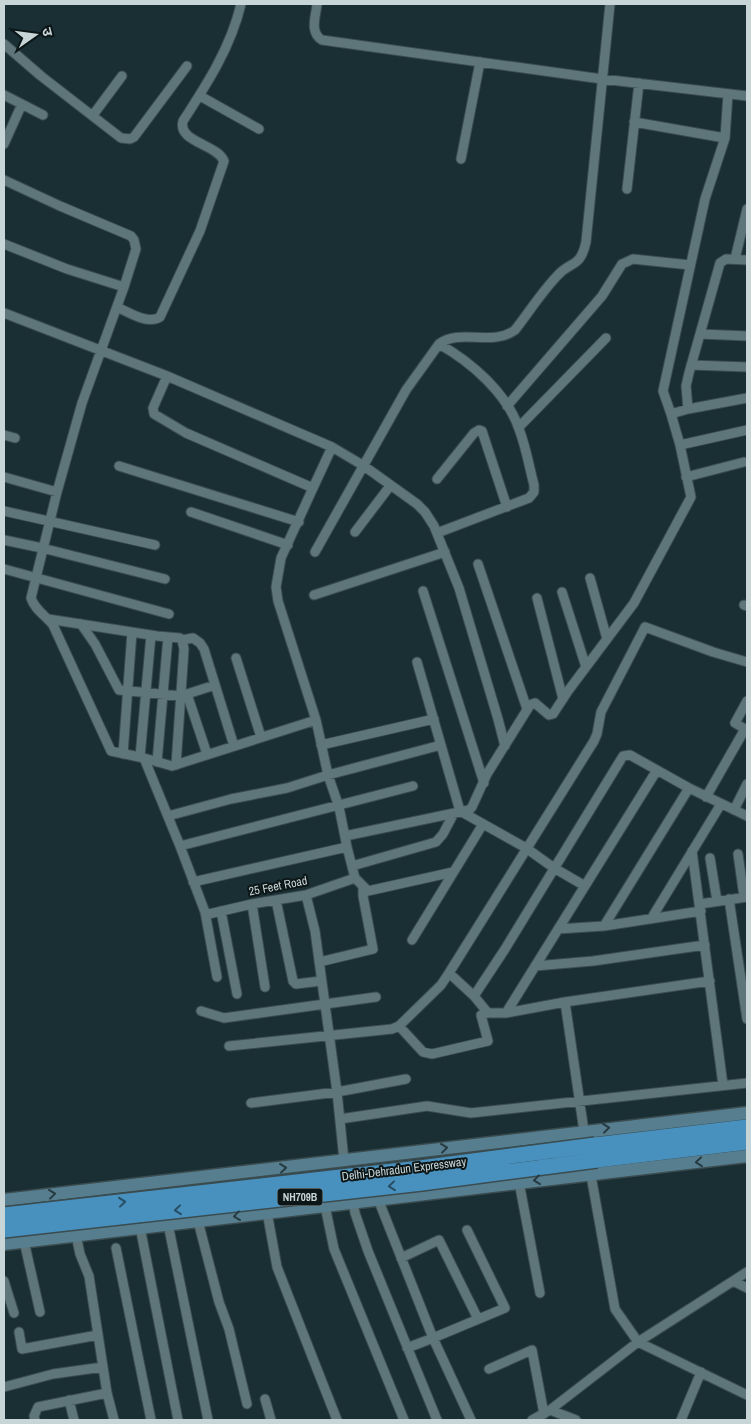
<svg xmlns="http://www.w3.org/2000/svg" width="751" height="1424" viewBox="0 0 751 1424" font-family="'Archivo Narrow','Noto Sans Devanagari',sans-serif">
	<rect width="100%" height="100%" fill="#192f33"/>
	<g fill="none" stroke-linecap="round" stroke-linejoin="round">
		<!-- street casing -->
		<g stroke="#3a4c4f" stroke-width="11">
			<path id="street" d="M 317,4 C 316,16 309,32 322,40 L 602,79 L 747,96
				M 4,44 L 41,76 L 121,138 L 130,139 L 134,137 L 187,66
				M 4,95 L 43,115
				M 200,96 L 259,129
				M 93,115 L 122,76
				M 634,122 L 725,138
				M 4,144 L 22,104
				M 461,159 L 480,62
				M 4,180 L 60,206 L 131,236 L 134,240 L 136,249 L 124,287 L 82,403 L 57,492 L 31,598 C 35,610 45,615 53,625 L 111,751 L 144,758 L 180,846 L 205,912 L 217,977
				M 627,189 L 639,83
				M 4,244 L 67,269 L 124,287
				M 735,259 L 747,209
				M 117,307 C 128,312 148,325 160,317 L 200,231 L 224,161 C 217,144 177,142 183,121 C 207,84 231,47 241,4
				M 4,313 L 167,376 L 332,447 L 364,466 L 417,504 L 425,512 L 434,526 L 459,588 L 498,719 L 505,746
				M 700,334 L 747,336
				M 439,344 C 460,328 492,347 515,330 C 529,312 541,293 557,276 C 571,260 580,269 586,242 L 610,4
				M 691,365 L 747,367
				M 167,376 L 153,408 L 154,414 L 186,433 L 313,488 L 332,447
				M 507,406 L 602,296 L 622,264 L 633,259 L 690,265
				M 688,409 L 747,398
				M 671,414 L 663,391 L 705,199 L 725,138 L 728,94
				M 519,427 L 606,338
				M 4,435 L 15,438
				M 680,445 L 747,430
				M 119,466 L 299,522
				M 4,477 L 57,492
				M 686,477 L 744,462
				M 437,479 L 474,433 L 479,430 L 482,431 L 507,507
				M 313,488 L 281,558 L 276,587 L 278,601 L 316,720 L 328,775 L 339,807 L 347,847 L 355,878 L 368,891 L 453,872
				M 4,511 L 155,545
				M 191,512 L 288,545
				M 355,532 L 390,486
				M 4,540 L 42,548 L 165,579
				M 315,552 L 406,390 L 439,344 C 471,362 507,393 519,429 C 526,447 529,466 534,485 L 534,492 L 529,498 L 437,533
				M 478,564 L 527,709
				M 4,569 L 169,614
				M 590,578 L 607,639
				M 423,591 L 484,783
				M 562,592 L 586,667
				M 314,595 L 445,552
				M 537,598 L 563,699
				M 744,605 L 747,606
				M 48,619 L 157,636 L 180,638 L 182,640 L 184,649 L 176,765
				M 81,624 L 95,644 L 119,690 L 181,696 L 215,685
				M 182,640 L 193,638 L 200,643 L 204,649 L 234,746
				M 236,658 L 261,737
				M 417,662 L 460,811 L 526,848 L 554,868 L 585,886
				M 187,694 L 207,754
				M 321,745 L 434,719
				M 123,754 L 132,632
				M 140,757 L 151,635
				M 144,758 L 172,766 L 316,720
				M 157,762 L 168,637
				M 706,797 L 745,729 L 735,723 L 747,701
				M 734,810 L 747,784
				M 168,816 L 231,799 L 287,788 L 328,775 L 441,745
				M 345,836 L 469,810 L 472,807 L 487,774 L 530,705 L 535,703 L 549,715 L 553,714 L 568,691 L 634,603 L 691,497 L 680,445 L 671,414 L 688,409 L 686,386 L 689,373 L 720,263 L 726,259 L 747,260
				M 180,846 L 413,786
				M 692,851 L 723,1085
				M 738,854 L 744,897
				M 710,858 L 717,901
				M 352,866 L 436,842 L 443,834 L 454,813
				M 193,882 L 347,847
				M 306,895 L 315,931 L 337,1092 L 344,1160
				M 729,899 L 747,1019
				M 276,900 L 293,981 L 296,984 L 321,981
				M 252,904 L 265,987
				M 700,904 L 747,897
				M 221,911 L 237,994
				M 205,912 L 209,914 L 252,904 L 306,895 L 355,878
				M 651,919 L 721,804
				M 604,926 L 689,788
				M 558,929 L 604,926 L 701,911
				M 412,940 L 483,824
				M 319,962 L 373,949 L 363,896 L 363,887
				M 535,966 L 593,961 L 705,945
				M 449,973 L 474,996 L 488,1013
				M 474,996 L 505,949 L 623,756 L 630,755 L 689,788 L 747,816
				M 565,1002 L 585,1138
				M 201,1011 L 224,1018 L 376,997
				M 506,1013 L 657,770
				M 399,1026 L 423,1052 L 432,1054 L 488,1041 L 481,1015 L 488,1013 L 506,1013 L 565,1002 L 710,981
				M 229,1046 L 392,1029 L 399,1026 L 441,985 L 449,973 L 594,741 L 597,734 L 601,712 L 645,627 L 713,652 L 747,662
				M 251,1103 L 337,1092 L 406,1079
				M 340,1119 L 427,1106 L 471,1113 L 747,1083
				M 590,1170 L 615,1309 L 638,1342 L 747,1395
				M 519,1182 L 540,1293
				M 378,1199 L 433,1338 L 407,1348
				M 353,1202 L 355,1213 L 368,1251 L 437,1420
				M 325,1206 L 334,1249 L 404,1420
				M 267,1212 L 277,1267 L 337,1420
				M 198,1221 L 219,1302 L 229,1329 L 247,1404
				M 168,1224 L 208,1420
				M 140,1227 L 178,1420
				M 467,1230 L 505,1308 L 433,1338 L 471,1420
				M 76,1235 L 80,1254 L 89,1276 L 107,1393 L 114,1420
				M 24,1241 L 40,1312
				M 116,1248 L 151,1420
				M 401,1258 L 439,1240 L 478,1319
				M 4,1281 L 14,1313
				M 733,1281 L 747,1288
				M 19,1332 L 22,1349 L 98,1335
				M 489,1369 L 532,1350 L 544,1414
				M 4,1387 L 53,1374 L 103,1367
				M 265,1399 L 271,1420
				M 69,1400 L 74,1420
				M 550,1410 L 576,1420
				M 35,1420 L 34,1416 L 38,1407 L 107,1393
				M 532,1420 L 550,1410 L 638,1342 L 747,1272
				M 681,1420 L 701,1372"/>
		</g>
		<!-- secondary casing -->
		<g stroke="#3a4c4f" stroke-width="15">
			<path id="secondary" d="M 4,1200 L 747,1113
				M 4,1244 L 747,1156"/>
		</g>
		<!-- highway casing -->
		<g stroke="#3a4c4f" stroke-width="18">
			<path id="highway" d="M 595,1145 L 747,1127
				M 597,1160 L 747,1142"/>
		</g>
		<!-- street -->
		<use href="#street" stroke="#5e767a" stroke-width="9"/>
		<!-- secondary -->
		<use href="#secondary" stroke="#577e8f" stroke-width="12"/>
		<!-- highway -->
		<use href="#highway" stroke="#4891bf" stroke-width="15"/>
		<!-- highway-bridge casing -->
		<g stroke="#3a4c4f" stroke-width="18" stroke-linecap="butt">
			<path id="highway-bridge" d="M 4,1215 L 420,1168 L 595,1145
				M 4,1230 L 422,1183 L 597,1160"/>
		</g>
		<!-- highway-bridge -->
		<use href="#highway-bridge" stroke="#4891bf" stroke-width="15"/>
	</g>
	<!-- one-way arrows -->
	<defs><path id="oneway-chevron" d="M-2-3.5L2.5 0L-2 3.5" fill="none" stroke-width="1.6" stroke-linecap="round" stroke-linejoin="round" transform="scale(1.25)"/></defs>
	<g stroke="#263a41">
		<use href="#oneway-chevron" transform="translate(606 1128) rotate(-6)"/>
		<use href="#oneway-chevron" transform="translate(444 1148) rotate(-7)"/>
		<use href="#oneway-chevron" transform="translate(699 1162) rotate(174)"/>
		<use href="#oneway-chevron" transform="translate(283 1168) rotate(-6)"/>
		<use href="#oneway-chevron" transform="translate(537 1180) rotate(173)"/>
		<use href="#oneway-chevron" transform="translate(52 1194) rotate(-7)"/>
		<use href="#oneway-chevron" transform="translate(237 1216) rotate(173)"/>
	</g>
	<g stroke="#274d63">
		<use href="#oneway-chevron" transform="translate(392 1186) rotate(174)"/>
		<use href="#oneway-chevron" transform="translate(122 1202) rotate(-6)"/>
		<use href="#oneway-chevron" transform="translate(178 1210) rotate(174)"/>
	</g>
	<g text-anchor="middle" stroke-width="4" stroke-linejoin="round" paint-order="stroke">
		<!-- shield labels -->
		<rect fill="#0c1617" stroke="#909c9d" stroke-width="1" x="277.5" y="1188.5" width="45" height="17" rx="4"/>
		<g font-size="11" font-weight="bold" fill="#c8d5d7">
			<text x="300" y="1201">NH709B</text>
		</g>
		<!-- street labels -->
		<g font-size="12" fill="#c8d5d7" stroke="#0c1617">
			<text transform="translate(278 886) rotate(-11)" y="4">25 Feet Road</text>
			<text transform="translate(404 1169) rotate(-7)" y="4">Delhi-Dehradun Expressway</text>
		</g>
	</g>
	<!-- border -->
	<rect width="751" height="1424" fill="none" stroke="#c8d5d7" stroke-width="10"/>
	<!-- north arrow -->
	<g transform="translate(35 35) rotate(76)" stroke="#0c1617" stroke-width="4" paint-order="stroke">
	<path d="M0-4L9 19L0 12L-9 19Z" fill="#c8d5d7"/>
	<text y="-8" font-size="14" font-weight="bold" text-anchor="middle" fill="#c8d5d7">उ</text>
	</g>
</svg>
